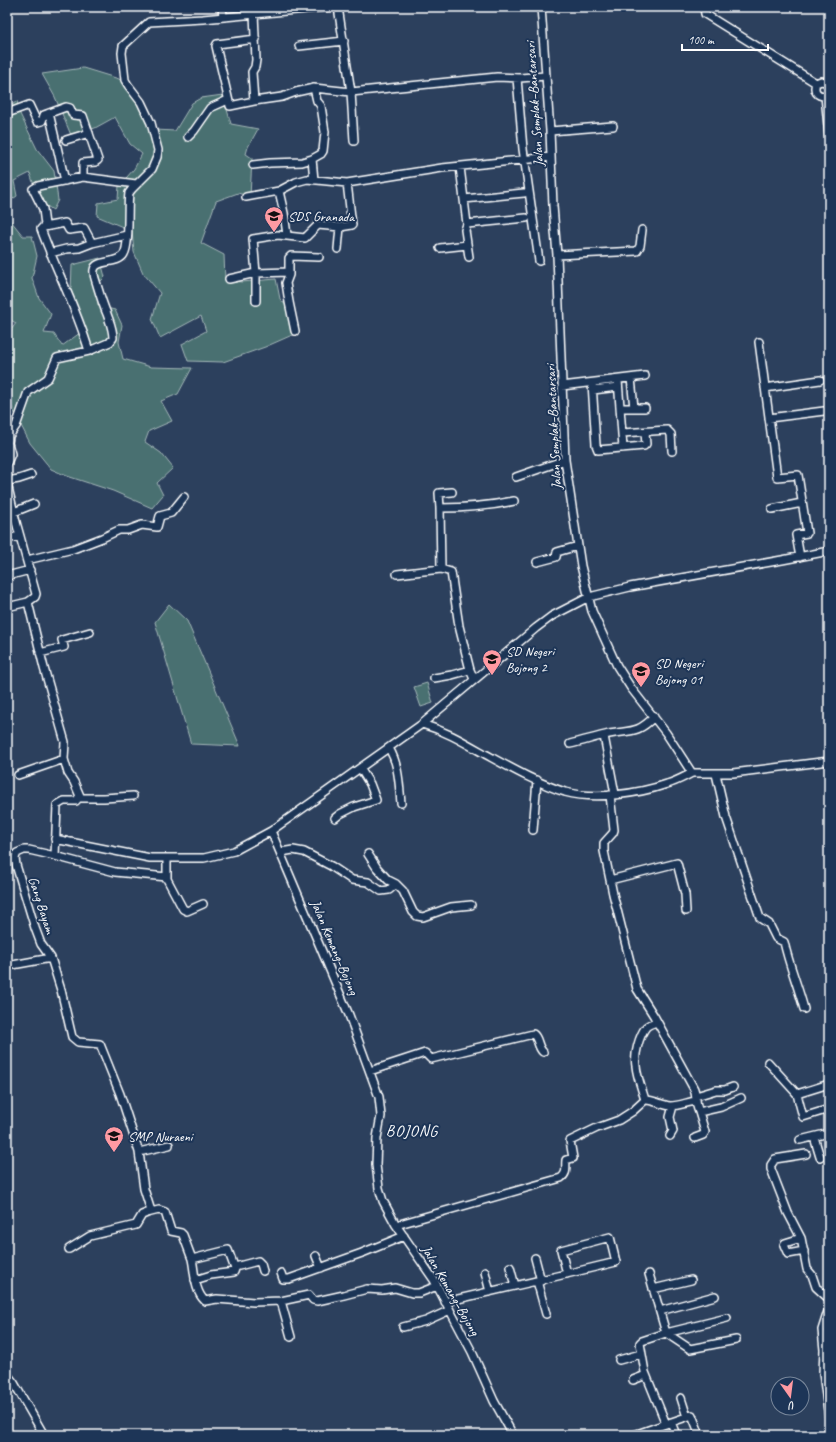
<svg xmlns="http://www.w3.org/2000/svg" width="836" height="1442" viewBox="0 0 836 1442" font-family="Caveat,sans-serif">
	<rect width="100%" height="100%" fill="#2c405d"/>
	<filter id="ink" filterUnits="userSpaceOnUse"><feTurbulence type="fractalNoise" baseFrequency=".025" numOctaves="2"/><feDisplacementMap in="SourceGraphic" scale="8" xChannelSelector="R" yChannelSelector="G"/><feConvolveMatrix kernelMatrix="1 2 1 2 8 2 1 2 1" color-interpolation-filters="sRGB"/></filter>
	<g filter="url(#ink)">
		<!-- green -->
		<path fill="#496f71" stroke="#a4b7b8" d="M 83,68 L 119,79 L 138,95 L 147,118 L 148,127 L 155,130 L 175,131 L 192,103 L 201,98 L 223,95 L 231,124 L 258,129 L 248,147 L 246,154 L 252,158 L 250,197 L 238,193 L 216,201 L 201,243 L 224,255 L 225,280 L 242,282 L 276,279 L 280,299 L 293,313 L 299,332 L 265,347 L 223,362 L 188,361 L 182,344 L 206,331 L 201,316 L 160,338 L 152,319 L 160,293 L 143,273 L 134,252 L 132,231 L 97,216 L 98,203 L 118,199 L 119,186 L 134,169 L 142,154 L 130,144 L 115,117 L 95,128 L 71,135 L 55,97 L 42,74 Z
			M 17,101 L 20,114 L 37,149 L 54,171 L 58,200 L 53,210 L 39,201 L 30,173 L 14,181 L 17,196 L 7,203 L 7,109 Z
			M 7,216 L 23,236 L 32,236 L 37,256 L 32,278 L 39,298 L 51,314 L 44,333 L 54,334 L 62,346 L 84,330 L 78,310 L 71,292 L 72,265 L 100,258 L 105,277 L 98,284 L 98,306 L 115,310 L 122,325 L 119,342 L 123,359 L 151,367 L 192,368 L 178,394 L 161,401 L 172,421 L 149,431 L 145,442 L 161,453 L 173,468 L 157,483 L 163,495 L 152,508 L 113,491 L 67,476 L 51,469 L 30,443 L 8,400 L 7,394 L 7,336 L 16,323 L 7,318 Z
			M 169,604 L 187,621 L 240,746 L 191,744 L 155,622 Z
			M 427,683 L 433,703 L 421,707 L 414,687 Z"/>
		<g fill="none" stroke-linecap="round" stroke-linejoin="round">
			<!-- minor casing -->
			<g stroke="#fff" stroke-width="10">
				<path id="minor" d="M 222,7 L 223,17
					M 338,7 L 351,92 L 497,77 L 520,78 L 545,76
					M 541,7 L 550,131 L 553,206 L 557,255 L 565,460 L 581,566 L 592,611 L 617,666 L 631,688 L 666,733 L 692,773 L 733,773 L 829,761
					M 704,7 L 705,14 L 816,83
					M 256,39 L 217,44 L 216,46 L 230,106 L 254,101 L 282,97 L 296,92 L 314,88 L 351,92 L 354,141
					M 299,46 L 344,41
					M 517,78 L 523,149 L 539,261
					M 829,86 L 826,82 L 821,81 L 816,83 C 813,91 817,96 825,96 L 829,92
					M 825,96 L 829,136
					M 254,101 L 252,72 L 255,67 L 256,60 L 254,13
					M 10,112 L 29,105 L 37,122 L 42,121 L 44,115 L 66,107 L 70,108 L 73,115 L 83,116 L 98,160 L 95,162 L 83,163 L 83,177
					M 49,113 L 65,181
					M 550,131 L 613,126
					M 188,137 L 194,131 L 210,108 L 228,100
					M 66,140 L 89,133
					M 312,159 L 314,180
					M 253,165 L 270,163 L 302,162 L 312,159 L 321,154 L 323,151 L 325,132 L 321,106 L 317,101 L 314,88
					M 460,167 L 467,224 L 526,218
					M 246,197 L 279,191
					M 464,199 L 524,193
					M 467,224 L 465,230 L 469,257
					M 44,227 L 65,223 L 69,230 L 84,228 L 92,243
					M 287,235 L 284,213 L 279,191 L 296,182 L 307,179 L 347,183 L 442,168 L 551,157
					M 440,248 L 467,245
					M 338,249 L 340,227
					M 50,253 L 66,249 L 79,248 L 92,243 L 127,235
					M 557,255 L 637,251 L 640,246 L 642,230
					M 229,279 L 256,273 L 253,239 L 278,235 L 305,238 L 318,225 L 340,227 L 352,225 L 347,183
					M 256,301 L 256,273 L 289,272
					M 295,331 L 289,302 L 286,283 L 289,275 L 289,258 L 291,256 L 319,257
					M 759,342 L 777,477 L 798,475 L 807,533 L 796,535 L 800,557
					M 89,351 L 110,342 L 113,338 C 113,329 110,323 107,314 C 103,305 100,295 97,285 C 96,281 93,275 94,270 C 95,259 118,265 124,254 C 130,244 127,208 129,193 L 132,189 L 152,169 L 157,157 L 158,150 L 151,123 L 141,102 L 128,85 L 125,80 L 122,53 L 123,46 L 149,22 L 203,19 L 328,7
					M 631,378 L 634,408
					M 618,380 L 623,448
					M 592,383 L 596,445 L 598,450 L 644,446 L 646,444 L 645,433
					M 562,386 L 645,376
					M 765,388 L 820,380
					M 593,390 L 618,387
					M 620,408 L 645,408
					M 769,418 L 824,411
					M 622,433 L 667,430 L 671,434 L 672,451
					M 7,463 L 11,454 L 8,443 L 9,436 L 16,426 L 28,392 L 48,378 L 57,358 L 89,351 C 77,309 56,270 41,229 L 45,225 L 43,209 L 33,189 L 38,186 L 83,177 L 136,184
					M 516,477 L 565,460
					M 7,481 L 19,479 L 31,475
					M 7,483 L 16,522 L 36,594 L 35,597 L 28,602 L 44,668 L 65,742 L 64,759 L 68,773 L 74,782 L 80,796 L 76,801 L 64,801 L 57,805 L 55,856 L 115,872 L 167,877
					M 440,508 L 439,493 L 452,492
					M 772,509 L 802,503
					M 14,512 L 34,504
					M 7,539 L 20,536
					M 27,560 L 73,549 L 102,538 L 119,530 L 128,530 L 142,525 L 157,527 L 160,516 L 171,513 L 184,497
					M 537,562 L 556,557 L 557,552 L 578,546
					M 397,574 L 441,569
					M 7,576 L 30,570
					M 7,607 L 28,602
					M 40,653 L 64,647 L 62,640 L 90,632
					M 434,678 L 452,675 L 470,670
					M 474,679 L 470,670 L 459,626 L 451,572 L 441,569 L 440,508 C 465,508 489,506 514,501
					M 422,724 C 446,731 464,742 485,754 C 509,767 539,784 565,792 C 595,800 638,794 667,784 C 675,782 684,777 692,773
					M 604,736 L 615,794
					M 570,744 C 583,741 596,737 609,734 C 631,730 637,734 654,717
					M 389,748 C 399,765 399,783 401,803
					M 716,774 L 726,817 L 760,918 L 769,924 L 776,938 L 784,942 C 789,965 798,986 804,1009
					M 18,775 L 64,759
					M 610,795 L 614,830 L 613,833 L 604,843 L 604,851 L 613,894 L 637,989 L 654,1016 L 694,1089 C 697,1097 695,1104 699,1112 L 721,1107 L 741,1098
					M 79,798 L 104,798 L 133,796
					M 335,818 L 340,814 L 354,807 L 376,800 L 370,784 L 360,768
					M 533,830 L 537,780
					M 271,831 L 349,1015 L 379,1097 L 381,1116 L 377,1138 L 376,1165 L 379,1188 L 383,1201 L 396,1225 L 434,1280 L 472,1352 L 494,1401 L 513,1435
					M 55,839 L 150,858 L 204,858 L 234,851 L 271,831 L 422,724 L 536,628 L 552,616 L 589,597 L 630,587 L 782,560 L 829,551
					M 281,852 L 293,850 L 304,852 L 331,866 L 352,880 L 368,882 L 381,891 L 389,890 L 396,884
					M 368,854 L 377,868 L 388,880 L 396,884 L 403,891 L 413,912 L 417,916 L 423,917 L 451,907 L 471,905
					M 167,859 L 167,879 L 183,909 L 187,911 L 203,904
					M 610,880 L 677,863 L 685,894 L 686,911
					M 51,958 L 61,990 L 72,1037 L 78,1042 L 100,1044 L 120,1094 L 139,1152 L 144,1189 L 151,1211
					M 7,966 L 51,958 L 41,944 L 35,928 L 16,865 L 15,858 L 17,853 L 24,850 L 29,850 L 55,856
					M 768,1062 L 797,1094
					M 370,1071 L 425,1053 L 431,1059 L 533,1034 C 539,1038 537,1047 543,1052
					M 829,1084 L 797,1094 L 803,1117 L 829,1109
					M 696,1096 L 716,1090 L 725,1090 L 733,1087
					M 645,1100 C 642,1089 637,1077 636,1066 C 634,1055 639,1036 646,1027 C 649,1024 653,1023 657,1022
					M 670,1136 L 673,1131 L 670,1117 L 673,1106
					M 814,1137 L 820,1157
					M 695,1138 L 703,1135 L 705,1132 L 699,1112
					M 800,1140 L 829,1133
					M 139,1152 L 169,1145
					M 806,1154 L 775,1159 L 771,1165 L 771,1169 L 788,1213 L 801,1238 L 807,1269 L 812,1275 L 816,1287 L 829,1299
					M 396,1225 L 561,1178 C 568,1173 565,1167 566,1160 L 573,1158 L 570,1141 L 597,1128 L 619,1120 L 633,1111 L 645,1100 C 652,1099 661,1105 670,1106 C 679,1106 688,1102 696,1101
					M 801,1238 L 785,1243 L 784,1245 L 788,1254 L 804,1251
					M 69,1249 L 90,1236 L 136,1225 L 142,1215 L 147,1213 L 159,1210 L 165,1212 L 171,1231 L 181,1233 L 183,1235 C 186,1243 189,1251 192,1259 C 195,1272 194,1291 205,1301 L 217,1299 L 254,1302 L 281,1301 L 309,1295 L 313,1300 L 317,1301 L 344,1295 L 367,1289 L 382,1290 L 395,1288 L 412,1293 L 419,1293 L 437,1286
					M 316,1256 L 321,1268
					M 535,1258 L 541,1281
					M 192,1259 L 228,1250 L 235,1269 L 234,1272 L 211,1275 L 195,1280
					M 235,1267 L 258,1261 L 261,1264 L 263,1271
					M 510,1267 L 515,1286
					M 485,1272 L 490,1292
					M 281,1273 L 283,1279 L 289,1279 L 362,1253 L 404,1236
					M 649,1274 L 666,1333 L 690,1349 L 736,1340
					M 537,1281 L 546,1314
					M 653,1289 L 691,1280
					M 281,1301 L 291,1337
					M 445,1302 C 502,1289 559,1276 616,1262 L 610,1237 L 561,1250 L 567,1274
					M 660,1311 L 715,1296
					M 403,1327 L 426,1321 L 450,1310
					M 619,1360 L 641,1354
					M 7,1374 L 14,1383 L 44,1435
					M 633,1380 L 646,1375
					M 681,1398 L 687,1417
					M 671,1422 L 676,1435
					M 666,1424 L 645,1372 L 640,1343 L 642,1341 L 666,1333 L 727,1318
					M 634,1435 L 692,1415 L 700,1435
					M 826,1435 L 829,1427 L 829,1418 L 823,1373 L 824,1350 L 822,1330 L 829,1308"/>
			</g>
			<!-- minor -->
			<use href="#minor" stroke="#1d3557" stroke-width="7"/>
		</g>
	</g>
	<!-- icons -->
	<defs>
		<g id="school-pin" transform="scale(1)"><path d="M0 17L-7.5 6A9.5 9.5 0 1 1 7.5 6Z" fill="#ff9aa2" stroke="#1d3557"/><path d="M0-5L7-2L0 1L-7-2ZM-4 1L0 2.5L4 1V4Q0 6-4 4Z" fill="#111"/></g>
	</defs>
	<g fill-rule="evenodd">
		<use href="#school-pin" x="274" y="216"/>
		<use href="#school-pin" x="492" y="659"/>
		<use href="#school-pin" x="641" y="671"/>
		<use href="#school-pin" x="114" y="1136"/>
	</g>
	<g text-anchor="middle" stroke-width="4" stroke-linejoin="round" paint-order="stroke">
		<!-- street labels -->
		<g font-size="14" fill="#fff" stroke="#1d3557">
			<text transform="translate(534 104) rotate(-94)" y="5">Jalan Semplak–Bantarsari</text>
			<text transform="translate(553 427) rotate(-93)" y="5">Jalan Semplak–Bantarsari</text>
			<text transform="translate(42 905) rotate(72)" y="5">Gang Bayam</text>
			<text transform="translate(335 947) rotate(67)" y="5">Jalan Kemang–Bojong</text>
			<text transform="translate(451 1290) rotate(60)" y="5">Jalan Kemang–Bojong</text>
		</g>
		<!-- poi labels -->
		<g font-size="14" fill="#fff" stroke="#1d3557" text-anchor="start">
			<text x="288" y="221">SDS Granada</text>
			<text x="506" y="656">SD Negeri<tspan x="506" dy="16">Bojong 2</tspan></text>
			<text x="655" y="668">SD Negeri<tspan x="655" dy="16">Bojong 01</tspan></text>
			<text x="128" y="1141">SMP Nuraeni</text>
		</g>
		<!-- quarter labels -->
		<g font-size="16" letter-spacing="1" fill="#fff" stroke="#1d3557">
			<text x="412" y="1136">BOJONG</text>
		</g>
	</g>
	<!-- margin -->
	<rect width="836" height="1442" fill="none" stroke="#1d3557" stroke-width="24"/>
	<rect x="12" y="12" width="812" height="1418" fill="none" stroke="#fff" stroke-width="1.5" filter="url(#ink)"/>
	<!-- north arrow -->
	<g transform="translate(790 1396) rotate(166)"><circle r="19" fill="#1d3557" stroke="#77869a"/>
	<path d="M0-3L7 15L0 10L-7 15Z" fill="#ff9aa2"/>
	<text y="-6" font-size="11" font-weight="bold" text-anchor="middle" fill="#ffffff">U</text>
	</g>
	<!-- scale -->
	<path d="M682 44v6h86v-6" fill="none" stroke="#ffffff" stroke-width="2"/>
	<text x="688" y="44" font-size="12" fill="#ffffff" stroke="#1d3557" stroke-width="3" paint-order="stroke">100 m</text>
</svg>
